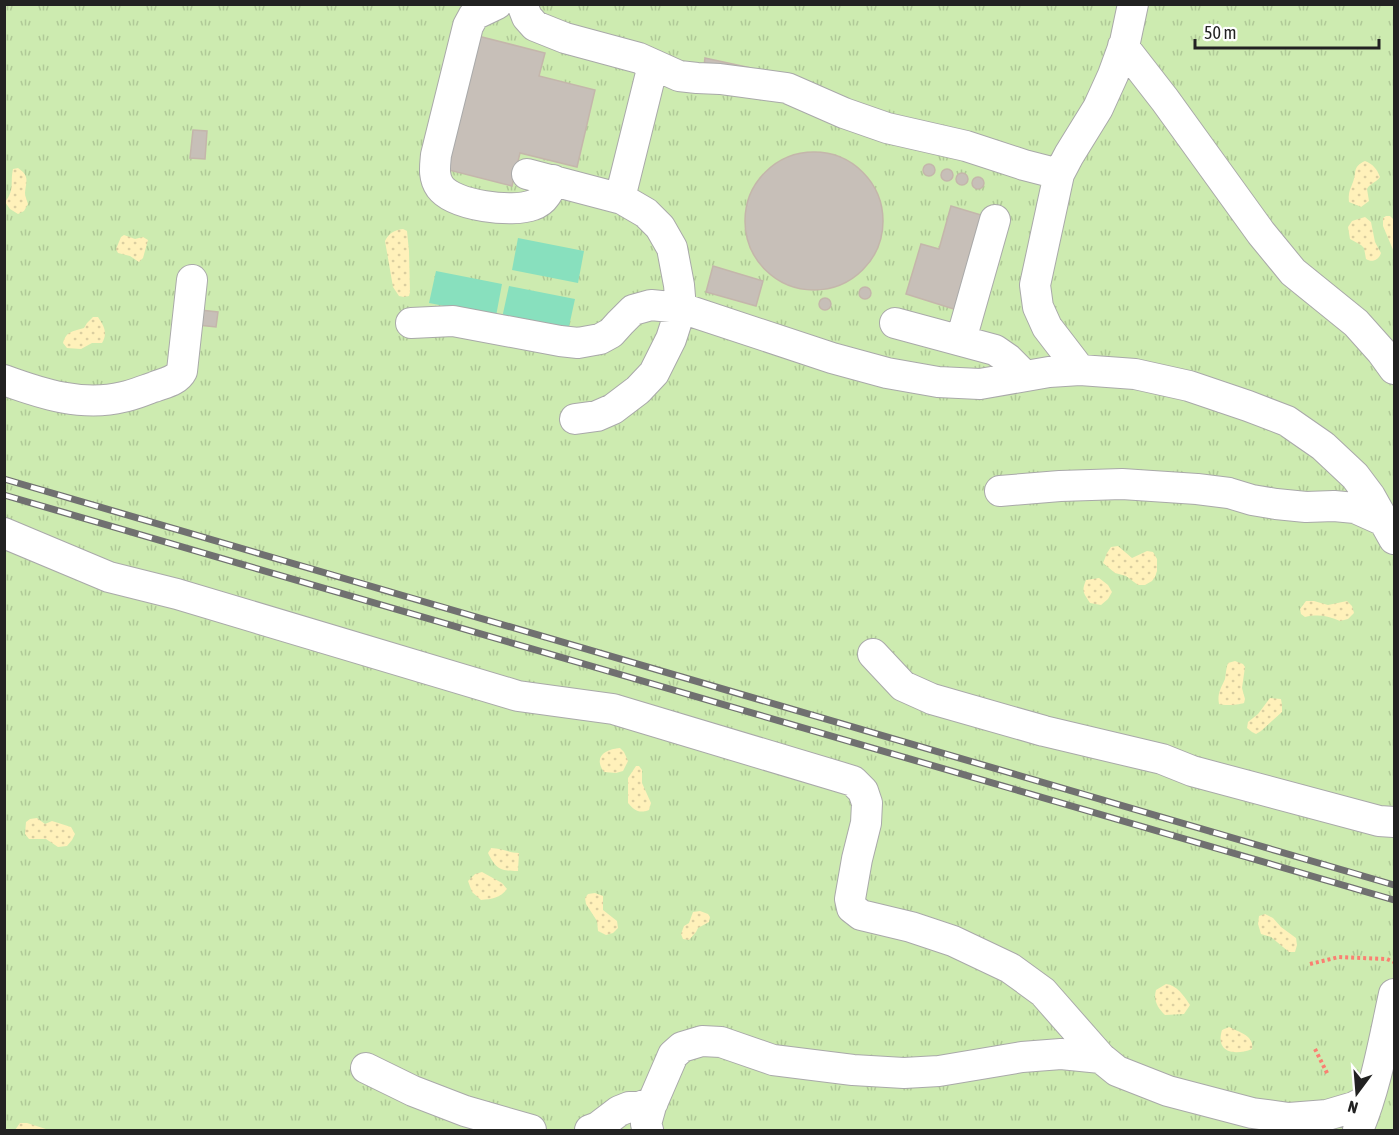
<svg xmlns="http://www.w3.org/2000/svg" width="1399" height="1135" viewBox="0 0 1399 1135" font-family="'Asap Condensed',sans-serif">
	<defs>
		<pattern id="grass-tufts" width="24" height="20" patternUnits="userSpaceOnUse" patternTransform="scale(1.5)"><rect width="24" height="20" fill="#cdebb0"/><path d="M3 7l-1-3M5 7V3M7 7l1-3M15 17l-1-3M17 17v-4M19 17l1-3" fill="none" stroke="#b0c997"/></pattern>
		<pattern id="sand-dots" width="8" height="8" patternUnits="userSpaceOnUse" patternTransform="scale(1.5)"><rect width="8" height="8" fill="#fff1ba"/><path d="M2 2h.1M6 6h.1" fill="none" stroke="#dacea0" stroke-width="1.8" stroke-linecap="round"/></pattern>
	</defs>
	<rect width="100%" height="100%" fill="#f2efe9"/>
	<!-- grass -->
	<path fill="url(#grass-tufts)" d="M 4,5 L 1394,5 L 1394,1130 L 5,1130 Z"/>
	<!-- sand -->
	<path fill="url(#sand-dots)" d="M 1365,161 C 1373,164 1377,169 1380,177 C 1376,183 1370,183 1367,189 L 1369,201 L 1361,207 L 1349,202 C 1348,193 1350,190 1353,182 C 1357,172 1352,167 1365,161 Z
		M 18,168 C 30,176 26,181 25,193 C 25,197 27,200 28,204 L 24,211 L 18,214 L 10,209 L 5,202 C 15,190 10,182 13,169 Z
		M 1386,216 L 1390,216 L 1394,220 L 1394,252 L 1383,226 L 1383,218 Z
		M 1365,217 L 1371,222 L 1375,242 L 1381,253 C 1379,260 1372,263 1366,259 L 1364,248 L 1361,245 L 1350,239 L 1348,227 L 1352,221 Z
		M 403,229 L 407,231 L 409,251 L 410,292 L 409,296 L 404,297 L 399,296 L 393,287 L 385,241 C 389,233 394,230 403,229 Z
		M 124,235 L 135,239 L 143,237 L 148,240 L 143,258 L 139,262 L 130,256 L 118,253 L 116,249 L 121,237 Z
		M 93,317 L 98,317 C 104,326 108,333 102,343 L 92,343 L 81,349 L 67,348 L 63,343 C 66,331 74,331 84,328 L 87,323 Z
		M 1118,546 L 1132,558 L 1147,551 L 1153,552 L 1157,559 L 1157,571 L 1155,577 L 1152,581 L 1145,585 L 1138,585 L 1126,576 L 1115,573 L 1103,563 L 1107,553 L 1111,547 Z
		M 1099,578 L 1108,585 L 1112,592 L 1108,599 L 1101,605 L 1090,603 C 1084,593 1081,592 1086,580 Z
		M 1306,601 L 1314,601 L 1328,605 L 1347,601 L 1352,606 L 1354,613 L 1348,619 L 1340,621 C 1329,616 1318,614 1305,617 L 1301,614 L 1300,609 Z
		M 1235,661 L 1243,664 L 1245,667 L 1242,688 L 1245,699 L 1244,703 C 1238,705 1224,706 1219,704 C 1217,694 1221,688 1225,679 C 1226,673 1226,668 1228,663 Z
		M 1270,698 L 1281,699 L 1282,705 L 1282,712 L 1261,731 L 1256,734 L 1252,732 L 1247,728 L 1248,722 L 1258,714 Z
		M 620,748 L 624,752 L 628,761 L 623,771 L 616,773 L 604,772 C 593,757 605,749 620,748 Z
		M 636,766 L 639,766 L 642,770 L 642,783 L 651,803 L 649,810 C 639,814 634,810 628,803 L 628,778 Z
		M 37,818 L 45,824 L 52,821 L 71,827 L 75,834 L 72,840 L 67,846 L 58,847 L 46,839 L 29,839 L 25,834 L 26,822 L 30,819 Z
		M 491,848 C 501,848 509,853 519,853 L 518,871 C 500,871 496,869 488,853 Z
		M 482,872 L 502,883 L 507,889 C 500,898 492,899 481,900 L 472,892 L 468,881 L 475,874 Z
		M 595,893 L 603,896 L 603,910 L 617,921 L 618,928 L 613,933 L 606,935 L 598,931 L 597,921 L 586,904 L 585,898 L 588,894 Z
		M 700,911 L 708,914 L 710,917 L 709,922 L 698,928 L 696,932 L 689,940 L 683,939 L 681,934 L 684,926 L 689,923 L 693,912 Z
		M 1265,914 L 1273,918 L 1281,927 L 1296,938 L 1297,945 L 1295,952 L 1289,952 L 1271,937 L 1261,934 L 1258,924 L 1259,916 Z
		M 1166,984 C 1177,985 1184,996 1190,1005 L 1184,1014 L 1165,1015 C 1158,1008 1153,1001 1156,990 Z
		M 1229,1027 C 1239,1032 1255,1036 1252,1049 C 1235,1056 1215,1053 1222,1030 Z
		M 20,1123 L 27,1123 L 49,1130 L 15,1130 Z"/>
	<!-- pitch -->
	<path fill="#88e0be" d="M 518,238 L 584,251 L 578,283 L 512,270 Z
		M 436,271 L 502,284 L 496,316 L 429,303 Z
		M 509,286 L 575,299 L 568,331 L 502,318 Z"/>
	<!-- building -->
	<path fill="#c7bfb8" stroke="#c4b6ab" stroke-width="1.5" d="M 478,36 L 545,53 L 539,76 L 595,90 L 577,167 L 520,153 L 512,186 L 445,169 Z
		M 705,58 L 751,68 L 704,66 Z
		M 193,130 L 207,131 L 205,159 L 190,158 Z
		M745 221a69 69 0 1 1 138 0a69 69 0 1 1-138 0Z
		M923 170a6 6 0 1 1 12 0a6 6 0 1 1-12 0Z
		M941 175a6 6 0 1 1 12 0a6 6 0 1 1-12 0Z
		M956 179a6 6 0 1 1 12 0a6 6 0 1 1-12 0Z
		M972 183a6 6 0 1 1 12 0a6 6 0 1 1-12 0Z
		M 951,206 L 981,215 L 969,256 L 972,257 L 957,310 L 906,294 L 921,244 L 939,249 Z
		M 713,266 L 763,281 L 756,306 L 706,292 Z
		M859 293a6 6 0 1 1 12 0a6 6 0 1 1-12 0Z
		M819 304a6 6 0 1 1 12 0a6 6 0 1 1-12 0Z
		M 200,310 L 218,312 L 216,327 L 198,325 Z"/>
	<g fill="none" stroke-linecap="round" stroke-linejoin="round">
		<!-- minor casing -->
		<g stroke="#a9a9a9" stroke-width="32">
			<path id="minor" d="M 497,4 L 474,15 L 468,26 L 436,155 C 435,166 433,177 440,187 C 454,206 513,213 533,205 C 545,201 549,191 553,180
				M 522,4 L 527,17 L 535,26 L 565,38 L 639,58 L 679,76 L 697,78 L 720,79 L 787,88 L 844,113 L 887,128 L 966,146 L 1024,165 L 1059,174
				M 1123,46 L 1165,100 L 1261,233 L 1293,272 L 1356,323 L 1381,351 L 1394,369
				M 527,174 L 622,199 L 646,213 L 660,227 L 672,248 L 679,285 L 681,308 L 671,339 L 654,373 L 638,390 L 613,409 L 597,416 L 575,419
				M 622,199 L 622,190 L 653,65
				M 411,323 L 453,321 L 560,341 L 578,343 L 600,339 L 611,333 L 620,323 L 633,310 L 651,305 L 681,308 L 832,358 L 887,373 L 938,382 L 980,384 L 1049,372 L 1080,370 L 1135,374 L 1189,386 L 1248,406 L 1287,421 L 1323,446 L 1355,476 L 1370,496 L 1394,539
				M 895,323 L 995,350 L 1008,359 L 1024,375
				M 961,340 L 995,220
				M 1080,370 L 1047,327 L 1038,307 L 1035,285 L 1059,174 L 1069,155 L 1098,108 L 1113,75 L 1125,42 L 1133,4
				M 4,380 C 42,394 83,407 123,397 C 134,395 144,390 154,387 C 164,383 177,381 182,371 L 192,280
				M 1000,491 L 1060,486 L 1122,484 L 1197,489 L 1229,493 L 1252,500 L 1276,504 L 1306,507 L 1334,506 L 1355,508 L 1384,521
				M 4,533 L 109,577 L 177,594 L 518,696 L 613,709 L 853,781 L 863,791 L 867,803 L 866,823 L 857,859 L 850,899 L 852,908 L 861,915 L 911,927 L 953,941 L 1010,968 L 1043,992 L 1101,1058 L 1117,1071 L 1168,1091 L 1252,1113 L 1289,1118 L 1327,1115 L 1354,1107 L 1369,1099
				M 873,654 L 903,686 L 932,699 L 1044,731 L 1162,759 L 1192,771 L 1379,821 L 1394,822
				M 366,1068 L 413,1091 L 465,1111 L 531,1130
				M 590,1130 L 598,1127 L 619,1111 L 629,1107 L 639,1107 L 653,1102
				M 648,1130 L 646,1124 L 651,1106 L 673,1055 L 682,1047 L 702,1041 L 721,1042 L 773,1060 L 853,1070 L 904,1073 L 939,1071 L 1022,1057 L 1061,1054 L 1101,1058
				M 1358,1130 C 1376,1087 1384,1040 1394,994"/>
		</g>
		<!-- path -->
		<path stroke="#fa8072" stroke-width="4" stroke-dasharray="3 3" stroke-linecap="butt" d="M 1310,964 L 1339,957 L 1387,959 L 1394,962
			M 1315,1049 L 1328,1075"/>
		<!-- minor -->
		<use href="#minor" stroke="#fff" stroke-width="30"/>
		<!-- rail casing -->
		<g stroke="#707070" stroke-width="7">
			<path id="rail" d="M 4,479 L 1394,885
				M 4,495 L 1394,900"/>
		</g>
		<!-- rail -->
		<use href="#rail" stroke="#fff" stroke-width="4.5" stroke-dasharray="14" stroke-linecap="butt"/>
	</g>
	<!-- border -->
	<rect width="1399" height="1135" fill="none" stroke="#222222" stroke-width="12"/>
	<!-- north arrow -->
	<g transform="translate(1357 1093) rotate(196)" stroke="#ffffff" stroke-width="4.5" paint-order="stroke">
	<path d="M0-4.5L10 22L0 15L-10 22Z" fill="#222222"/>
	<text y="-9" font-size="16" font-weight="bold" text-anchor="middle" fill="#222222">N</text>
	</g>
	<!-- scale -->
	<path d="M1195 39v9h184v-9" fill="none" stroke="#222222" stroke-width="3"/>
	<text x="1204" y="39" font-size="18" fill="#222222" stroke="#ffffff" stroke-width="4.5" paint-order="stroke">50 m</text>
</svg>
